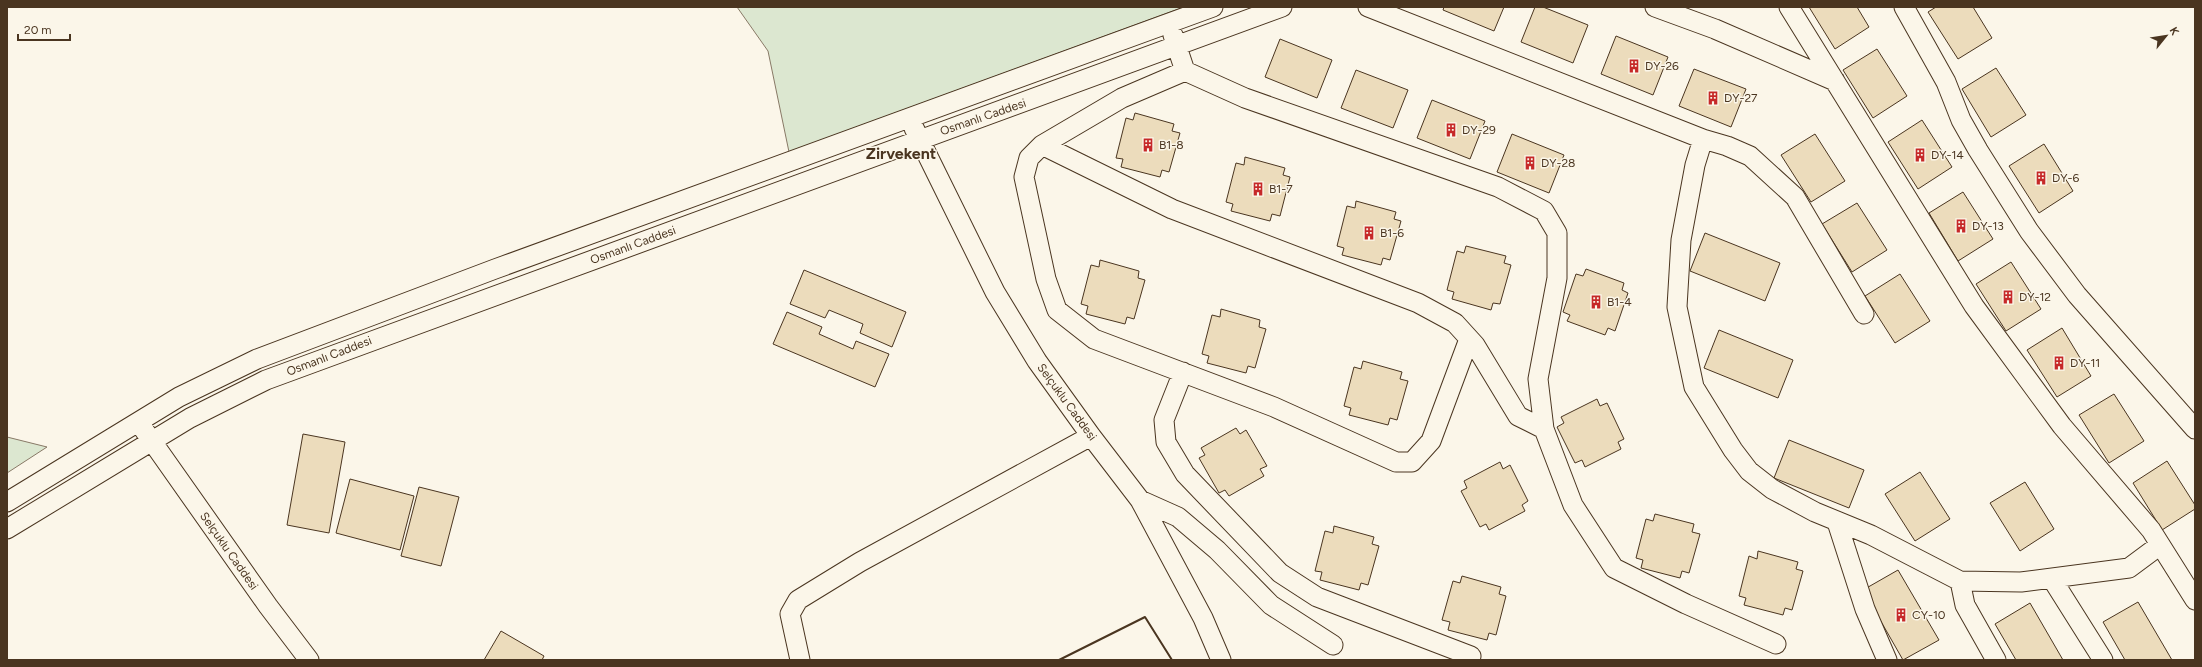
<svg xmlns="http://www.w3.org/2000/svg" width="2202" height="667" viewBox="0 0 2202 667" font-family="Figtree,sans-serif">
	<rect width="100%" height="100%" fill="#fbf6e9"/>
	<!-- green -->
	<path fill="#dce7d0" stroke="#887966" d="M 737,7 L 1184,7 L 789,152 L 768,51 Z
		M 7,437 L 47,447 L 7,473 Z"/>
	<!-- building -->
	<path fill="#ecdcbc" stroke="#4a3520" d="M 1444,7 L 1504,7 L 1494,31 L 1443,10 Z
		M 1535,7 L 1543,7 L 1588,25 L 1573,63 L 1521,42 Z
		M 1809,7 L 1857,7 L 1869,27 L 1835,49 Z
		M 1936,7 L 1973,7 L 1992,38 L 1958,59 L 1928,12 Z
		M 1616,36 L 1668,57 L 1653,95 L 1601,74 Z
		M 1280,39 L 1332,60 L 1317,98 L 1265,77 Z
		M 1877,49 L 1907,96 L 1873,118 L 1843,70 Z
		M 1996,68 L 2026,115 L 1991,137 L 1962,89 Z
		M 1694,69 L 1746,89 L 1731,127 L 1679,106 Z
		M 1356,70 L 1408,90 L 1393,128 L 1341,108 Z
		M 1432,100 L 1485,121 L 1470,159 L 1417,138 Z
		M 1135,113 L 1174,124 L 1172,131 L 1180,133 L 1169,172 L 1162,170 L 1160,177 L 1121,167 L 1123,159 L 1116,158 L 1126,118 L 1133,120 Z
		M 1922,120 L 1952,167 L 1918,189 L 1888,142 Z
		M 1512,134 L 1564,155 L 1549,193 L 1497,172 Z
		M 1815,134 L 1845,181 L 1811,202 L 1781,155 Z
		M 2044,144 L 2073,191 L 2039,213 L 2009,166 Z
		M 1245,157 L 1285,168 L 1283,175 L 1290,177 L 1280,216 L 1272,214 L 1270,221 L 1231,211 L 1233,204 L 1226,202 L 1236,163 L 1244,165 Z
		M 1963,192 L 1993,239 L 1958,261 L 1929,213 Z
		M 1356,201 L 1396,212 L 1394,219 L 1401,221 L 1390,260 L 1383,258 L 1381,265 L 1342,255 L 1344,248 L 1337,246 L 1347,206 L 1355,208 Z
		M 1857,203 L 1887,250 L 1852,272 L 1822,224 Z
		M 1705,233 L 1780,263 L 1765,301 L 1690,271 Z
		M 1466,246 L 1506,256 L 1504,263 L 1511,265 L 1500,304 L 1493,303 L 1491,310 L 1452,299 L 1454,292 L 1447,290 L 1457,251 L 1464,253 Z
		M 1100,260 L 1139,271 L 1138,278 L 1145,280 L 1134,319 L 1127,317 L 1125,324 L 1086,314 L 1088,306 L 1081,304 L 1091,265 L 1099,267 Z
		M 2011,262 L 2041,309 L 2006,331 L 1976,284 Z
		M 1586,269 L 1624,283 L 1622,290 L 1628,293 L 1615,331 L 1608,328 L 1605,335 L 1567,321 L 1570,315 L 1563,312 L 1576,274 L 1583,276 Z
		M 804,270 L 906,312 L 892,347 L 860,333 L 863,324 L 829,310 L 825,318 L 790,304 Z
		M 1900,274 L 1930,321 L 1895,343 L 1865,296 Z
		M 1221,309 L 1260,320 L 1259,327 L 1266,329 L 1255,368 L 1248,366 L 1246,373 L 1207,363 L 1209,356 L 1202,354 L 1212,315 L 1220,317 Z
		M 787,312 L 822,327 L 819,334 L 853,349 L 856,341 L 889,354 L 875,387 L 773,344 Z
		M 2062,328 L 2091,376 L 2057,397 L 2027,350 Z
		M 1719,330 L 1793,360 L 1778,398 L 1704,368 Z
		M 1363,361 L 1402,372 L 1400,379 L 1408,381 L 1397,420 L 1390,418 L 1388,425 L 1349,415 L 1351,408 L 1344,406 L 1354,367 L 1361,369 Z
		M 2114,394 L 2144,441 L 2109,463 L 2079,415 Z
		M 1597,399 L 1600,406 L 1607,403 L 1624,439 L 1618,442 L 1621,449 L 1585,467 L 1582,460 L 1575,463 L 1557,427 L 1564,423 L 1561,417 Z
		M 1236,428 L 1240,434 L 1246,430 L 1267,466 L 1260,469 L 1264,476 L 1229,496 L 1225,490 L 1219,493 L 1199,458 L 1205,455 L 1201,448 Z
		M 303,434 L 345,442 L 329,533 L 287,525 Z
		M 1789,440 L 1864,470 L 1849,508 L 1774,478 Z
		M 2167,461 L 2195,505 L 2195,509 L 2162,530 L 2133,483 Z
		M 1500,462 L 1503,469 L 1510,465 L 1528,501 L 1522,505 L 1525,511 L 1489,530 L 1486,524 L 1480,527 L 1461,491 L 1467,488 L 1464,481 Z
		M 1920,472 L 1950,519 L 1915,541 L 1885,494 Z
		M 350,479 L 414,496 L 400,550 L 336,533 Z
		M 2025,482 L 2054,529 L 2020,551 L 1990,503 Z
		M 419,487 L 459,497 L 441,566 L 401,556 Z
		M 1655,514 L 1694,524 L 1692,532 L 1700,534 L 1689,573 L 1682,571 L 1680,578 L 1641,568 L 1643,560 L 1636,558 L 1646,519 L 1653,521 Z
		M 1334,526 L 1374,537 L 1372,544 L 1379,546 L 1368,585 L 1361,583 L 1359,590 L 1320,580 L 1322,572 L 1315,571 L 1325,531 L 1333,533 Z
		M 1758,551 L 1798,562 L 1796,569 L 1803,571 L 1792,610 L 1785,608 L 1783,615 L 1744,605 L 1746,598 L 1739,596 L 1749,556 L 1757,559 Z
		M 1898,570 L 1939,640 L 1903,660 L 1863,590 Z
		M 1462,576 L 1501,587 L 1499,594 L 1506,596 L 1496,635 L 1489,633 L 1487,640 L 1448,630 L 1450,622 L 1442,620 L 1453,581 L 1460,583 Z
		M 2138,602 L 2172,660 L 2125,660 L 2103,622 Z
		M 2030,603 L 2063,660 L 2016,660 L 1995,624 Z
		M 501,631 L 544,656 L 542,660 L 484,660 Z"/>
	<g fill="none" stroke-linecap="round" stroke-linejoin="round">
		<!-- minor casing -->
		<g stroke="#4a3520" stroke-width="21">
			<path id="minor" d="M 1368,7 L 1703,139 L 1695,165 L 1681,240 L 1677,307 L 1694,387 L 1733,450 L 1749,471 L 1772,489 L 1815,512 L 1871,535 L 1960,581 L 2021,582 L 2129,568 L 2160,545
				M 1655,7 L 1715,29 L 1835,81
				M 1789,7 L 1974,306 L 2062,426 L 2151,530 L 2195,600
				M 1904,7 L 1946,82 L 1961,120 L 1978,150 L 2029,231 L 2077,295 L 2195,429
				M 1173,35 L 1185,71 L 1245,98 L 1498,187 L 1544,211 L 1557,233 L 1557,278 L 1538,379 L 1544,429 L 1573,505 L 1614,568 L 1686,604 L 1776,644
				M 1185,71 L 1122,98 L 1042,145 L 1029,158 L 1024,177 L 1046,279 L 1057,310 L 1094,339 L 1274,407 L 1396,462 L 1412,462 L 1431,441 L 1469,339
				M 914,128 L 995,292 L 1037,361 L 1091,436 L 1140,500 L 1203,618 L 1221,660
				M 1703,139 L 1727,146 L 1750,156 L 1795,197 L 1864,314
				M 1042,145 L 1172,209 L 1418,303 L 1455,323 L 1475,345 L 1518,416 L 1544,429
				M 1183,372 L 1164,420 L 1166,442 L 1185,474 L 1280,573 L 1317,597 L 1471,656
				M 144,430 L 268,606 L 309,660
				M 1140,500 L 1178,517 L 1217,550 L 1271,605 L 1333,645
				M 7,502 L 179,397 L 257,359 L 495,269 L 1213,7
				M 1837,522 L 1865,609 L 1887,660
				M 7,529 L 190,418 L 266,380 L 1282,7
				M 2052,579 L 2103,660
				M 1960,581 L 1965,605 L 1996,660
				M 800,660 L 790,614 L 798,600 L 860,562 L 1091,436"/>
		</g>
		<!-- minor -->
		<use href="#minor" stroke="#fbf6e9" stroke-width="19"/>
		<!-- wall -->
		<path stroke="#4a3520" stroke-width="2" d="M 1059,660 L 1145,617 L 1172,660"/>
	</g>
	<!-- icons -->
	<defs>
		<g id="building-bare" transform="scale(1.08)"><path d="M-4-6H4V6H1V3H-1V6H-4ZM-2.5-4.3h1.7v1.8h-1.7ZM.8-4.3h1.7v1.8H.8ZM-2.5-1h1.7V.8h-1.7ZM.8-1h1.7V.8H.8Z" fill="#c62828" stroke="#fbf6e9" stroke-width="2.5" paint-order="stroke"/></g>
	</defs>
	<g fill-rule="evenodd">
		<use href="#building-bare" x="1634" y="66"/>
		<use href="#building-bare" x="1713" y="98"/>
		<use href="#building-bare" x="1451" y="130"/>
		<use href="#building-bare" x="1148" y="145"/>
		<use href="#building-bare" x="1920" y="155"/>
		<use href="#building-bare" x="1530" y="163"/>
		<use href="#building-bare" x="2041" y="178"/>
		<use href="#building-bare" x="1258" y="189"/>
		<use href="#building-bare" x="1961" y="226"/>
		<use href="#building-bare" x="1369" y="233"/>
		<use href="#building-bare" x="2008" y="297"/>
		<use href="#building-bare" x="1596" y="302"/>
		<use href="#building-bare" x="2059" y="363"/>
		<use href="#building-bare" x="1901" y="615"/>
	</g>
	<g text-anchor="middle" stroke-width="3" stroke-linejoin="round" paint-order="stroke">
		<!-- poi labels -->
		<g font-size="12" fill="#4a3520" stroke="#fbf6e9" text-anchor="start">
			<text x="1645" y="70">DY-26</text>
			<text x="1724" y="102">DY-27</text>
			<text x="1462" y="134">DY-29</text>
			<text x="1159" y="149">B1-8</text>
			<text x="1931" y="159">DY-14</text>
			<text x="1541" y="167">DY-28</text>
			<text x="2052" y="182">DY-6</text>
			<text x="1269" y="193">B1-7</text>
			<text x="1972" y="230">DY-13</text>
			<text x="1380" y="237">B1-6</text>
			<text x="2019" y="301">DY-12</text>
			<text x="1607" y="306">B1-4</text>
			<text x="2070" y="367">DY-11</text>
			<text x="1912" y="619">CY-10</text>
		</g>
		<!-- street labels -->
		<g font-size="12" fill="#4a3520" stroke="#fbf6e9">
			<text transform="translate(983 117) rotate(-19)" y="4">Osmanlı Caddesi</text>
			<text transform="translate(633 245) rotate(-20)" y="4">Osmanlı Caddesi</text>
			<text transform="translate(329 356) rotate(-21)" y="4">Osmanlı Caddesi</text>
			<text transform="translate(1067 402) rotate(54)" y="4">Selçuklu Caddesi</text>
			<text transform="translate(229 551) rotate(55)" y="4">Selçuklu Caddesi</text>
		</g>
		<!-- district labels -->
		<g font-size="16" font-weight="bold" fill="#4a3520" stroke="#fbf6e9">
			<text x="901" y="159">Zirvekent</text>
		</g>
	</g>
	<!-- border -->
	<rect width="2202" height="667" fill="none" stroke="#4a3520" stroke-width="16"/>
	<!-- north arrow -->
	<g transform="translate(2166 36) rotate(60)" stroke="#fbf6e9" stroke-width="3" paint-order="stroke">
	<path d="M0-3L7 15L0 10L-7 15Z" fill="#4a3520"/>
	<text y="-6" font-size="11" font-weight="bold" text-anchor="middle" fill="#4a3520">K</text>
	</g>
	<!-- scale -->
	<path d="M18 34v6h52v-6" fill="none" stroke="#4a3520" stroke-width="2"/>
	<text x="24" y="34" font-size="12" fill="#4a3520" stroke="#fbf6e9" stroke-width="3" paint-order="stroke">20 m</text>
</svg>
